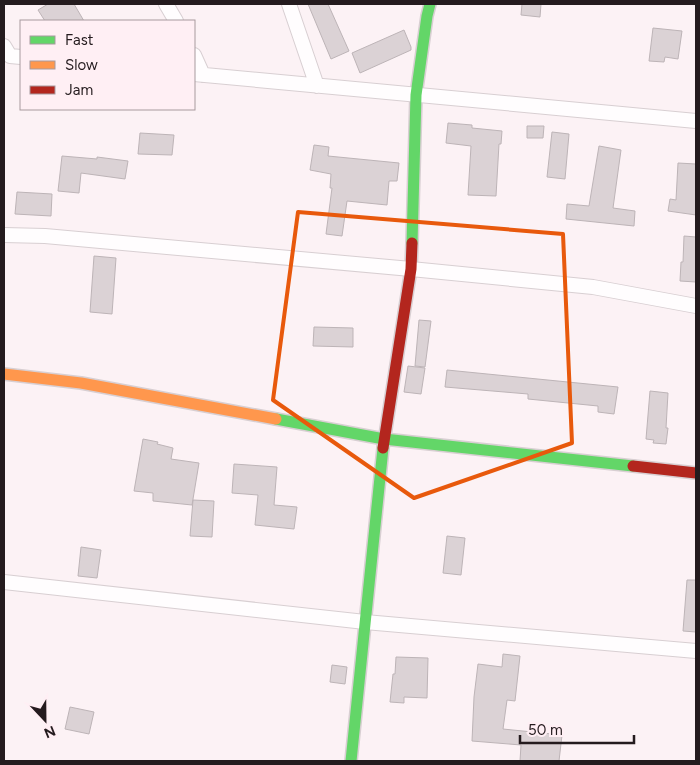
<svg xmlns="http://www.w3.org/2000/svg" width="700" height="765" viewBox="0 0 700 765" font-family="Figtree,sans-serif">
	<rect width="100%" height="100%" fill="#fcf2f5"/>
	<!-- building -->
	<path fill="#dbd2d5" stroke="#bdb4b7" d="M 48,4 L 74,4 L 84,21 L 45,21 L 38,10 Z
		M 308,4 L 328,4 L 349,51 L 331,59 Z
		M 522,4 L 541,4 L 540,17 L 521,15 Z
		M 653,28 L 682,31 L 678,59 L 665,57 L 664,62 L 649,61 Z
		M 404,30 L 411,47 L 411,50 L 360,73 L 352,53 Z
		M 448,123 L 472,125 L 472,128 L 502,131 L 501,144 L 499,144 L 496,196 L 468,195 L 471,146 L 446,143 Z
		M 527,126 L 544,126 L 543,138 L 527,138 Z
		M 552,132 L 569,134 L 565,179 L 547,177 Z
		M 140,133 L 174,135 L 172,155 L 138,154 Z
		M 314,145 L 329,147 L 328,156 L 399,163 L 397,181 L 389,181 L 387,205 L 347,201 L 342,236 L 326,234 L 332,188 L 330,188 L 331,174 L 310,170 Z
		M 599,146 L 621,150 L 613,208 L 635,211 L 634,226 L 566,219 L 567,204 L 589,206 Z
		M 62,156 L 97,159 L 97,157 L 128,161 L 125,179 L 81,173 L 79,193 L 58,191 Z
		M 678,163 L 696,164 L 696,215 L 668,211 L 670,199 L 676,200 Z
		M 17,192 L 52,194 L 51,216 L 15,214 Z
		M 684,236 L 696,237 L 696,282 L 680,281 L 681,262 L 683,262 Z
		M 94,256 L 116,258 L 112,314 L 90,312 Z
		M 419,320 L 431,321 L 425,367 L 415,366 Z
		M 314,327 L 353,328 L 353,347 L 313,346 Z
		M 408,366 L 425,368 L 421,394 L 404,392 Z
		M 447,370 L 618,387 L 614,414 L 598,412 L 598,406 L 528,399 L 528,394 L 445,387 Z
		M 650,391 L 668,393 L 666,428 L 668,428 L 666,444 L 653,443 L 654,440 L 646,439 Z
		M 143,439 L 158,442 L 157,444 L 173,448 L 171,459 L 199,463 L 192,505 L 153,501 L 153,493 L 134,491 Z
		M 234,464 L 277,467 L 274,505 L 297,507 L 294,529 L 255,525 L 258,495 L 232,493 Z
		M 193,500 L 214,501 L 212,537 L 190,536 Z
		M 447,536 L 465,538 L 461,575 L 443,573 Z
		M 81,547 L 101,550 L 97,578 L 78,576 Z
		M 687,580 L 696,580 L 696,632 L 683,631 Z
		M 503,654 L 520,656 L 515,701 L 507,700 L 503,729 L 562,735 L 559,761 L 520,761 L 521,745 L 472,741 L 474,697 L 478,664 L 502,667 Z
		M 396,657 L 428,658 L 427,698 L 404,697 L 404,703 L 390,702 L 393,674 L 395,674 Z
		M 332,665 L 347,667 L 345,684 L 330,682 Z
		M 70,707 L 94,712 L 89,734 L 65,729 Z"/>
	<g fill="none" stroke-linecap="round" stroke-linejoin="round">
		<!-- street casing -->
		<g stroke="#d8cfd2" stroke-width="16">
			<path id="street" d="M 166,4 L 176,21
				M 289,4 L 317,86
				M 4,46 L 10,56 L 21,57
				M 194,55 L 203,75
				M 194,74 L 696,121
				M 4,235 L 45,236 L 411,269 L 593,287 L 696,306
				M 4,582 L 365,622 L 696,651"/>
		</g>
		<!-- fast casing -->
		<g stroke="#d8cfd2" stroke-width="14">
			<path id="fast" d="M 412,243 L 416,95 L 427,16 L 430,4
				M 276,419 L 384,439 L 633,466
				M 351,761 L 383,448"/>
		</g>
		<!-- slow casing -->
		<g stroke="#d8cfd2" stroke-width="14">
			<path id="slow" d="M 4,374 L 81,383 L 276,419"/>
		</g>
		<!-- jam casing -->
		<g stroke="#d8cfd2" stroke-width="14">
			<path id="jam" d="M 383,448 L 411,269 L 412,243
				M 633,466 L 696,473"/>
		</g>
		<!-- street -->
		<use href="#street" stroke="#fffdfe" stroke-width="14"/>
		<!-- fast -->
		<use href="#fast" stroke="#63d668" stroke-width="11"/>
		<!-- slow -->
		<use href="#slow" stroke="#ff974d" stroke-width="11"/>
		<!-- jam -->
		<use href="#jam" stroke="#b3261e" stroke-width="11"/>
	</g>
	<!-- marked area -->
	<path fill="none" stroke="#e8590c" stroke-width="4" stroke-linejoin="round" d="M 298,212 L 563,234 L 572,443 L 414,498 L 273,400 Z"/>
	<!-- border -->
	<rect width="700" height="765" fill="none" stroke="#241b1e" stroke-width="10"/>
	<!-- legend -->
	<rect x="20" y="20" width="175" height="90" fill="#ffeff4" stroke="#a79a9e"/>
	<rect x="30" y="36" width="25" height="8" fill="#63d668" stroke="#a79a9e"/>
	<text x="65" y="45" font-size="15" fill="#241b1e">Fast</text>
	<rect x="30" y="61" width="25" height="8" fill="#ff974d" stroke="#a79a9e"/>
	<text x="65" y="70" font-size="15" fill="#241b1e">Slow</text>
	<rect x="30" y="86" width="25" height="8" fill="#b3261e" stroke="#a79a9e"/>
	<text x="65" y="95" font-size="15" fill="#241b1e">Jam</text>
	<!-- north arrow -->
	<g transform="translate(45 720) rotate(158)" stroke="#ffeff4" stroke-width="4" paint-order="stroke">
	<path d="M0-4L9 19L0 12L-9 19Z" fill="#241b1e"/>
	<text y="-8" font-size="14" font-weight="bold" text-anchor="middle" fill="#241b1e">N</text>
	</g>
	<!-- scale -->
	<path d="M520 735v8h114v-8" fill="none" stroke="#241b1e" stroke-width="2.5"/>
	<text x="528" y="735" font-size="15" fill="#241b1e" stroke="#ffeff4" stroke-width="4" paint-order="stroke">50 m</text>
</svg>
